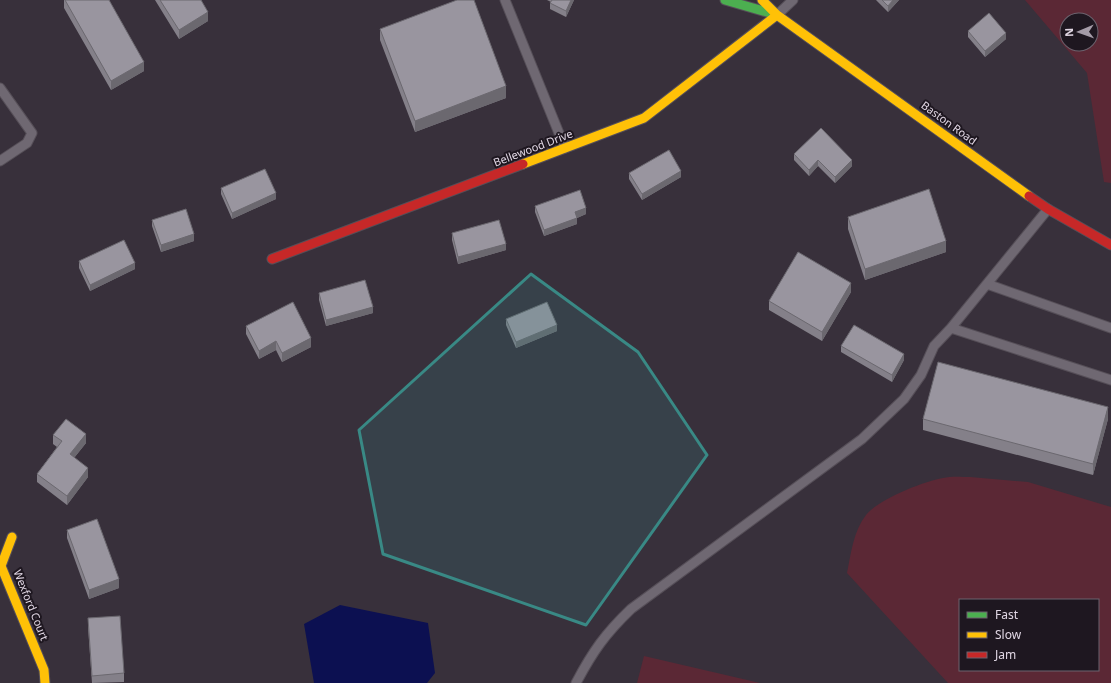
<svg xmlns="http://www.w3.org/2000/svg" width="1111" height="683" viewBox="0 0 1111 683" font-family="'Noto Sans',sans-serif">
	<rect width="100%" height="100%" fill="#38303b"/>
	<!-- green -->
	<path fill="#5b2835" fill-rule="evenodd" d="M 1025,0 L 1111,0 L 1111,183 L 1104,182 L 1087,73 ZM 1067,20 L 1091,20 L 1091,44 L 1067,44 Z
		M 970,477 L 1028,482 L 1111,507 L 1111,683 L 948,683 L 847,573 C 851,554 853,532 866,515 C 879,499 922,482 943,478 C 951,476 962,477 970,477 ZM 960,600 L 1098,600 L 1098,670 L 960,670 Z
		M 644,656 L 760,683 L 637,683 Z"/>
	<!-- water -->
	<path fill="#0c1051" d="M 340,605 L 428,623 L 435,673 L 427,683 L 314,683 L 304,624 Z"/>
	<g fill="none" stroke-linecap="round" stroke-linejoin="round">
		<!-- lane casing -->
		<g stroke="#564f58" stroke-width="11">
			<path id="lane" d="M 505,0 L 565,148
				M 777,15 L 793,0
				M 0,88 L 32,133 L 27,143 L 0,161
				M 987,284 L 1111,328
				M 951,328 L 1048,209
				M 576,683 C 593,651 605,634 631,609 L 862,439 L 904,399 L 921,375 L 934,346 L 951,328 L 1111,380"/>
		</g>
		<!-- fast casing -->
		<g stroke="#564f58" stroke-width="11">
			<path id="fast" d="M 725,0 L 777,15"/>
		</g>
		<!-- slow casing -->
		<g stroke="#564f58" stroke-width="11">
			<path id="slow" d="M 762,0 L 777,15 L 1029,196
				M 523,164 L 644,118 L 777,15
				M 12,537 L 1,566 L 44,670 L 45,683"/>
		</g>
		<!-- jam casing -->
		<g stroke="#564f58" stroke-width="11">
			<path id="jam" d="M 1029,196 L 1048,209 L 1111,245
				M 272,259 L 523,164"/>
		</g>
		<!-- lane -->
		<use href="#lane" stroke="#6f6872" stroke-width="9"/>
		<!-- fast -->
		<use href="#fast" stroke="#4caf50" stroke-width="9"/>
		<!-- slow -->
		<use href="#slow" stroke="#ffc107" stroke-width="9"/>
		<!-- jam -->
		<use href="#jam" stroke="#c62828" stroke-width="9"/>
	</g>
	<!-- wall -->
	<path fill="#848089" d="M 64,0 L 109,0 L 144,71 L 111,90 L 64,8 Z
		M 155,0 L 201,0 L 208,21 L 179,39 Z
		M 547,0 L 574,0 L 566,17 L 550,9 L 550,3 L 551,2 Z
		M 876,0 L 899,0 L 888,12 Z
		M 380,29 L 506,98 L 415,132 L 380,40 Z
		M 968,31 L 1006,39 L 985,57 L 968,37 Z
		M 794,154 L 852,166 L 835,183 L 818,166 L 809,176 L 794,160 Z
		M 629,173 L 681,177 L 642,200 L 629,179 Z
		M 221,188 L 276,199 L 232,219 L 221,194 Z
		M 535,206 L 586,214 L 577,218 L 577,224 L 544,236 L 535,212 Z
		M 848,217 L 946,252 L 865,280 L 848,229 Z
		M 152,220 L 194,241 L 161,252 L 152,226 Z
		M 452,233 L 506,250 L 458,264 L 452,240 Z
		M 79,261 L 135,269 L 90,291 L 79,268 Z
		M 851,292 L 822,341 L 769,310 L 769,301 Z
		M 319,293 L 373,313 L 326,326 L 319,300 Z
		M 506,319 L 557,331 L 516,348 L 506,325 Z
		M 246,326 L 311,347 L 282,362 L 276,350 L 259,359 L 246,334 Z
		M 841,346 L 904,360 L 892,382 L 841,352 Z
		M 923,419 L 1108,419 L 1093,475 L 923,430 Z
		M 53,435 L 86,443 L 74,458 L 88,477 L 67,505 L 37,482 L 37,474 L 57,447 L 53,444 Z
		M 67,530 L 119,588 L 89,599 L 67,538 Z
		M 88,618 L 124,673 L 124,682 L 92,683 L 88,627 Z"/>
	<!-- shaded-wall -->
	<path fill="#6b686f" d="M 571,0 L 574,0 L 566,17 L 566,11 Z
		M 893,0 L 899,0 L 888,12 L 888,6 Z
		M 208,12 L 208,21 L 179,39 L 179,30 Z
		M 1006,33 L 1006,39 L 985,57 L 985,51 Z
		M 144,62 L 144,71 L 111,90 L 111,81 Z
		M 506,86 L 506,98 L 415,132 L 415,121 Z
		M 818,160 L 818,166 L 809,176 L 809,170 Z
		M 852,160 L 852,166 L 835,183 L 835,177 Z
		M 681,171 L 681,177 L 642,200 L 642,194 Z
		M 276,193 L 276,199 L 232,219 L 232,213 Z
		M 586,208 L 586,214 L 577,218 L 577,224 L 544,236 L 544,230 L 575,212 Z
		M 194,234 L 194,241 L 161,252 L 161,245 Z
		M 946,241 L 946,252 L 865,280 L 865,269 Z
		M 506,244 L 506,250 L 458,264 L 458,257 Z
		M 135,263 L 135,269 L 90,291 L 90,285 Z
		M 851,283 L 851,292 L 822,341 L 822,332 Z
		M 373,307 L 373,313 L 326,326 L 326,320 Z
		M 557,325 L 557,331 L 516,348 L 516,342 Z
		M 311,338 L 311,347 L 282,362 L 282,353 Z
		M 276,341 L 276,350 L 259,359 L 259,351 Z
		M 904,354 L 904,360 L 892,382 L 892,375 Z
		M 1108,407 L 1108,419 L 1093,475 L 1093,464 Z
		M 86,434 L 86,443 L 70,463 L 70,454 Z
		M 88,468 L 88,477 L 67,505 L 67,496 Z
		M 119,579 L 119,588 L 89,599 L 89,590 Z"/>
	<!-- building -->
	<path fill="#99959f" stroke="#6b686f" d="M 65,0 L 109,0 L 144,62 L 111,81 Z
		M 160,0 L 201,0 L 208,12 L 179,30 Z
		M 457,0 L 474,0 L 506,86 L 415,121 L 380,29 Z
		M 552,0 L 571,0 L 566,11 L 550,3 Z
		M 882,0 L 893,0 L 888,6 Z
		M 989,13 L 1006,33 L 985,51 L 968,31 Z
		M 821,128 L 852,160 L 835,177 L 818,160 L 809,170 L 794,154 Z
		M 669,150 L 681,171 L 642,194 L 629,173 Z
		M 265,169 L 276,193 L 232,213 L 221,188 Z
		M 929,189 L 946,241 L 865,269 L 848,217 Z
		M 580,190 L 586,208 L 575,212 L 577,218 L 544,230 L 535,206 Z
		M 186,209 L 194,234 L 161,245 L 152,220 Z
		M 499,220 L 506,244 L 458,257 L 452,233 Z
		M 124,240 L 135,263 L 90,285 L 79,261 Z
		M 798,252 L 851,283 L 822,332 L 769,301 Z
		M 365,280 L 373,307 L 326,320 L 319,293 Z
		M 293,302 L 311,338 L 282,353 L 276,341 L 259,351 L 246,326 Z
		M 547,302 L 557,325 L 516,342 L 506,319 Z
		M 854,325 L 904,354 L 892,375 L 841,346 Z
		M 938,362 L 1108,407 L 1093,464 L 923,419 Z
		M 66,419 L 86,434 L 70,454 L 88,468 L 67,496 L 37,474 L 62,441 L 53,435 Z
		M 97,519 L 119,579 L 89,590 L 67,530 Z
		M 120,616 L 124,673 L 92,676 L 88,618 Z"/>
	<!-- marked area -->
	<path fill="#398985" fill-opacity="0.2" stroke="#398985" stroke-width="3" stroke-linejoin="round" d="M 531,274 L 638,352 L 707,455 L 586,625 L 383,554 L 359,430 Z"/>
	<g text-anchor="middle" stroke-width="4" stroke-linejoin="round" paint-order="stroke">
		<!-- street labels -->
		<g font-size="11" fill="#e0d6e3" stroke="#1e1720">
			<text transform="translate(949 123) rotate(36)" y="4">Baston Road</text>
			<text transform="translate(533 148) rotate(-21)" y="4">Bellewood Drive</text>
			<text transform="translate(31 605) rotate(68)" y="4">Wexford Court</text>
		</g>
	</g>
	<!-- legend -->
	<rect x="959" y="599" width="140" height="72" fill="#1e1720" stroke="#6c636e"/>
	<rect x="967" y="612" width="20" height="6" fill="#4caf50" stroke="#6c636e"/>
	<text x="995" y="619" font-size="12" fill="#e0d6e3">Fast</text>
	<rect x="967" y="632" width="20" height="6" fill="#ffc107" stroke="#6c636e"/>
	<text x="995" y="639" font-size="12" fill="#e0d6e3">Slow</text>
	<rect x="967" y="652" width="20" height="6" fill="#c62828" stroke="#6c636e"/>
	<text x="995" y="659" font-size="12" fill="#e0d6e3">Jam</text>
	<!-- north arrow -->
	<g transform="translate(1079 32) rotate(268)"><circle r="19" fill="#1e1720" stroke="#6c636e"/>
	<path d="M0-3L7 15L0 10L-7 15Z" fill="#a59ca8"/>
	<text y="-6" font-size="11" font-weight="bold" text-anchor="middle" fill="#e0d6e3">N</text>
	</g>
</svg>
